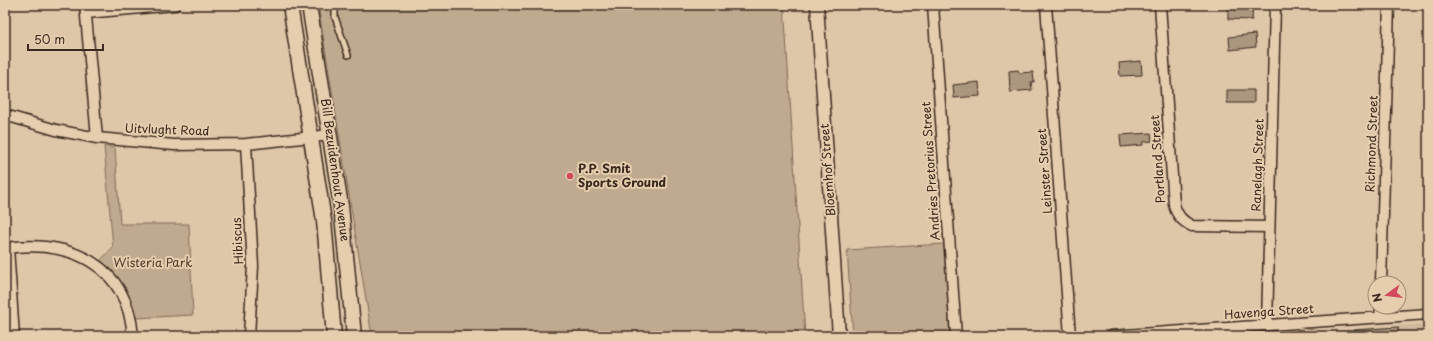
<svg xmlns="http://www.w3.org/2000/svg" width="1433" height="341" viewBox="0 0 1433 341" font-family="'Playpen Sans',sans-serif">
	<rect width="100%" height="100%" fill="#dec6a8"/>
	<filter id="ink" filterUnits="userSpaceOnUse"><feTurbulence type="fractalNoise" baseFrequency=".025" numOctaves="2"/><feDisplacementMap in="SourceGraphic" scale="8" xChannelSelector="R" yChannelSelector="G"/><feConvolveMatrix kernelMatrix="1 2 1 2 8 2 1 2 1" color-interpolation-filters="sRGB"/></filter>
	<g filter="url(#ink)">
		<!-- built -->
		<path fill="#cfb89b" d="M 1428,324 L 1428,336 L 1255,336 Z"/>
		<!-- green -->
		<path fill="#c0aa8f" stroke="#7e6a56" d="M 318,5 L 784,5 L 805,336 L 372,336 Z
			M 104,146 L 115,148 L 120,224 L 189,224 L 193,315 L 136,318 L 123,287 L 100,261 L 113,247 Z
			M 944,244 L 950,336 L 943,336 L 943,334 L 853,336 L 847,250 Z"/>
		<!-- building -->
		<path fill="#ab967e" stroke="#3b2a1e" d="M 1228,5 L 1253,5 L 1252,20 L 1228,19 Z
			M 1255,34 L 1256,47 L 1230,50 L 1229,37 Z
			M 1141,61 L 1142,75 L 1120,76 L 1119,63 Z
			M 1018,70 L 1019,73 L 1033,72 L 1034,82 L 1031,82 L 1032,90 L 1010,92 L 1009,71 Z
			M 979,82 L 980,96 L 954,98 L 953,85 Z
			M 1227,90 L 1254,90 L 1254,103 L 1227,103 Z
			M 1151,133 L 1152,141 L 1143,142 L 1143,145 L 1121,147 L 1120,135 Z
			M 1398,327 L 1399,336 L 1354,336 L 1354,330 Z"/>
		<g fill="none" stroke-linecap="round" stroke-linejoin="round">
			<!-- service casing -->
			<g stroke="#3b2a1e" stroke-width="8">
				<path id="service" d="M 335,5 L 335,17 L 348,55"/>
			</g>
			<!-- minor casing -->
			<g stroke="#3b2a1e" stroke-width="13">
				<path id="minor" d="M 85,5 L 97,138
					M 933,5 L 956,336
					M 1046,5 L 1070,336
					M 1160,5 L 1174,204 C 1176,215 1182,221 1192,226 L 1269,227
					M 86,13 L 175,5
					M 5,115 L 56,130 L 97,138 L 174,145 L 246,144 L 330,135
					M 246,144 L 253,266 L 249,336
					M 5,248 C 70,239 127,264 133,336
					M 8,248 L 14,336
					M 1381,283 L 1389,5
					M 1380,317 L 1381,307
					M 1267,325 L 1275,5
					M 1111,336 L 1428,314"/>
			</g>
			<!-- tertiary casing -->
			<g stroke="#3b2a1e" stroke-width="15">
				<path id="tertiary" d="M 817,5 L 839,336"/>
			</g>
			<!-- secondary casing -->
			<g stroke="#3b2a1e" stroke-width="17">
				<path id="secondary" d="M 290,5 L 324,221 L 334,336
					M 309,5 L 341,206 L 354,336"/>
			</g>
			<!-- service -->
			<use href="#service" stroke="#e5cdae" stroke-width="5"/>
			<!-- minor -->
			<use href="#minor" stroke="#e5cdae" stroke-width="10"/>
			<!-- tertiary -->
			<use href="#tertiary" stroke="#e5cdae" stroke-width="12"/>
			<!-- secondary -->
			<use href="#secondary" stroke="#e5cdae" stroke-width="14"/>
		</g>
	</g>
	<!-- markers -->
	<circle fill="#d1495b" stroke="#e5cdae" stroke-width="1.5" cx="570" cy="176" r="4"/>
	<g text-anchor="middle" stroke-width="4" stroke-linejoin="round" paint-order="stroke">
		<!-- street labels -->
		<g font-size="12" fill="#3b2a1e" stroke="#e5cdae">
			<text transform="translate(167 130) rotate(2)" y="4">Uitvlught Road</text>
			<text transform="translate(1372 144) rotate(-88)" y="4">Richmond Street</text>
			<text transform="translate(1158 159) rotate(-94)" y="4">Portland Street</text>
			<text transform="translate(1258 165) rotate(-88)" y="4">Ranelagh Street</text>
			<text transform="translate(335 170) rotate(82)" y="4">Bill Bezuidenhout Avenue</text>
			<text transform="translate(828 170) rotate(-94)" y="4">Bloemhof Street</text>
			<text transform="translate(931 171) rotate(-94)" y="4">Andries Pretorius Street</text>
			<text transform="translate(1045 171) rotate(-94)" y="4">Leinster Street</text>
			<text transform="translate(238 241) rotate(-93)" y="4">Hibiscus</text>
			<text transform="translate(1269 312) rotate(-4)" y="4">Havenga Street</text>
		</g>
		<!-- poi labels -->
		<g font-size="12" font-weight="bold" fill="#3b2a1e" stroke="#e5cdae" text-anchor="start">
			<text x="578" y="173">P.P. Smit<tspan x="578" dy="14">Sports Ground</tspan></text>
		</g>
		<!-- park labels -->
		<g font-size="12" fill="#4f3d2f" stroke="#e5cdae">
			<text x="153" y="267">Wisteria Park</text>
		</g>
	</g>
	<!-- margin -->
	<rect width="1433" height="341" fill="none" stroke="#e5cdae" stroke-width="20"/>
	<rect x="10" y="10" width="1413" height="321" fill="none" stroke="#3b2a1e" stroke-width="1.5" filter="url(#ink)"/>
	<!-- north arrow -->
	<g transform="translate(1387 295) rotate(255)"><circle r="19" fill="#e5cdae" stroke="#a18c74"/>
	<path d="M0-3L7 15L0 10L-7 15Z" fill="#d1495b"/>
	<text y="-6" font-size="11" font-weight="bold" text-anchor="middle" fill="#3b2a1e">N</text>
	</g>
	<!-- scale -->
	<path d="M28 44v6h75v-6" fill="none" stroke="#3b2a1e" stroke-width="2"/>
	<text x="34" y="44" font-size="12" fill="#3b2a1e" stroke="#e5cdae" stroke-width="3" paint-order="stroke">50 m</text>
</svg>
